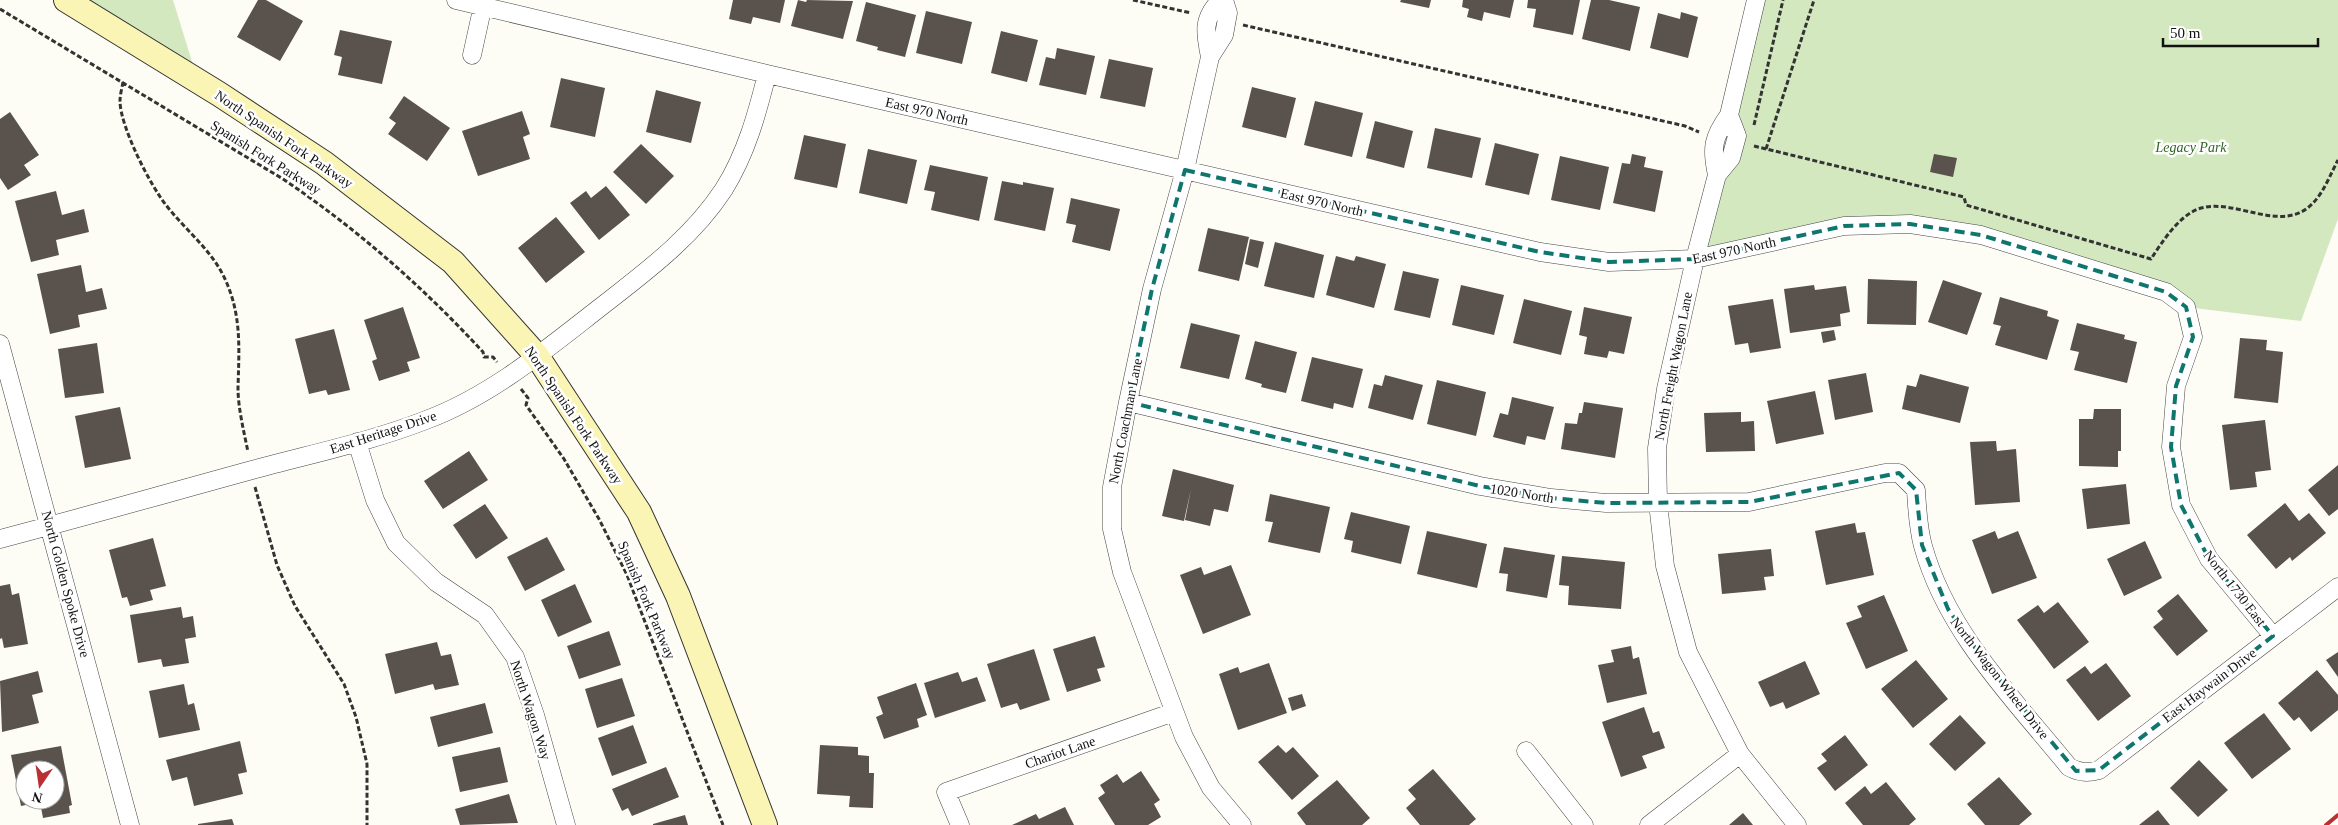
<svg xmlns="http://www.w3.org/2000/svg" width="2338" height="825" viewBox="0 0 2338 825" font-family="'Times New Roman',serif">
	<rect width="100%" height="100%" fill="#fefdf5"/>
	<!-- park -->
	<path fill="#d3e8bf" d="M 66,0 L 173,0 L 198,81 Z
		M 1754,0 L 2338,0 L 2338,219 L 2301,321 L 2186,307 L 2166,292 L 1910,224 L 1695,259 Z"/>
	<!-- building -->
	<path fill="#59524d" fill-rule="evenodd" d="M 258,0 L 266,0 L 303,21 L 280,61 L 237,37 Z
		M 733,0 L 785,0 L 780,23 L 753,17 L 751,24 L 729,19 Z
		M 798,0 L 806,2 L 807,0 L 853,1 L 843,39 L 791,26 Z
		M 1401,0 L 1431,0 L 1429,8 L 1400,2 Z
		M 1463,0 L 1514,0 L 1510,18 L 1484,12 L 1482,21 L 1467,17 L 1469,9 L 1462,7 Z
		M 1528,0 L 1580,0 L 1573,35 L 1533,27 L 1536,9 L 1527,8 Z
		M 1591,0 L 1609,0 L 1640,7 L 1630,51 L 1582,39 Z
		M 866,2 L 916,15 L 905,57 L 877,50 L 878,47 L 856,41 Z
		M 926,11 L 972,22 L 962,64 L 916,53 Z
		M 1681,12 L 1698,17 L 1688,58 L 1650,48 L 1658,13 L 1680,19 Z
		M 340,30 L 392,41 L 382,84 L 338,75 L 342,57 L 334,55 Z
		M 1001,31 L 1038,40 L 1027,82 L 991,73 Z
		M 1057,48 L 1095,56 L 1086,95 L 1039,85 L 1046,57 L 1055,59 Z
		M 1109,59 L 1153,68 L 1145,107 L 1100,98 Z
		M 561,78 L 605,88 L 595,137 L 550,127 Z
		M 1252,87 L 1296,98 L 1286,138 L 1242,127 Z
		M 656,90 L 701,102 L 691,143 L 646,132 Z
		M 404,96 L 450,128 L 427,161 L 388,134 L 396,123 L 389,118 Z
		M 1315,101 L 1363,113 L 1352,157 L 1304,145 Z
		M 522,111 L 530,134 L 523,137 L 530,159 L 478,176 L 462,131 Z
		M 10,112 L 39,155 L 24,165 L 31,175 L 8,190 L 0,178 L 0,119 Z
		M 1375,121 L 1413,131 L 1404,168 L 1366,158 Z
		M 1435,128 L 1481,138 L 1472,178 L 1427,168 Z
		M 804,135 L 846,144 L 837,188 L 794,179 Z
		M 1495,143 L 1539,154 L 1529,195 L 1485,185 Z
		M 641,144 L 674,176 L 646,204 L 613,172 Z
		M 868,149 L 917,160 L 907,204 L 859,193 Z
		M 1632,154 L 1646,157 L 1644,167 L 1663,171 L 1655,212 L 1613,203 L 1622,163 L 1630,164 Z
		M 1934,154 L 1957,158 L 1953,177 L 1930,172 Z
		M 1560,156 L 1609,167 L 1600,210 L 1551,200 Z
		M 930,165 L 988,177 L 979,221 L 931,210 L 935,192 L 924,190 Z
		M 1002,181 L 1023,185 L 1023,182 L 1054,188 L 1045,231 L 994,220 Z
		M 606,186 L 630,215 L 599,240 L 570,203 L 586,191 L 591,198 Z
		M 56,191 L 62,215 L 84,209 L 89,232 L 56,240 L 59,255 L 31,262 L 15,201 Z
		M 1071,198 L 1120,209 L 1110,251 L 1072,242 L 1076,225 L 1066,223 Z
		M 556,217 L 585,252 L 546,283 L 518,248 Z
		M 1208,228 L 1249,237 L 1239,281 L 1198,271 Z
		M 1250,239 L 1264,242 L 1258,268 L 1245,264 Z
		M 1275,242 L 1324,255 L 1314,298 L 1264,286 Z
		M 1336,256 L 1354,261 L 1356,256 L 1386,264 L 1374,308 L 1326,295 Z
		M 81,265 L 86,292 L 102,288 L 107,309 L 78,315 L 80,327 L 50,334 L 37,274 Z
		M 1403,271 L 1439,279 L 1430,318 L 1394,310 Z
		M 1868,279 L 1917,281 L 1916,325 L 1867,324 Z
		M 1943,280 L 1982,293 L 1967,335 L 1928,322 Z
		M 1461,285 L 1504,295 L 1494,335 L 1452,325 Z
		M 1814,285 L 1815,290 L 1846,286 L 1850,312 L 1840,314 L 1841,326 L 1790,333 L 1784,289 Z
		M 2000,297 L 2048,311 L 2047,316 L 2059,320 L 2047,360 L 1995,345 L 2001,326 L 1993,324 Z
		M 1524,299 L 1572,311 L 1561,355 L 1513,343 Z
		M 1773,299 L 1781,348 L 1750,353 L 1748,343 L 1735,345 L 1728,306 Z
		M 403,307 L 420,358 L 407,362 L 410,371 L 379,381 L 372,361 L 377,359 L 364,320 Z
		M 1584,307 L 1632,317 L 1624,354 L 1609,351 L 1607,358 L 1584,354 L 1587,337 L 1579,335 Z
		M 1191,323 L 1240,335 L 1229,379 L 1180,368 Z
		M 2077,323 L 2125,335 L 2124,339 L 2137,342 L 2127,383 L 2074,370 L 2079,352 L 2070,350 Z
		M 334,329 L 350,390 L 328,395 L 326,390 L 309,394 L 295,339 Z
		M 1834,330 L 1836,340 L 1823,343 L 1821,332 Z
		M 2240,338 L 2267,340 L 2266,350 L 2283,352 L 2278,403 L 2234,398 Z
		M 1255,341 L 1297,352 L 1286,393 L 1261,387 L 1262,384 L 1245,379 Z
		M 97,343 L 104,393 L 65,398 L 58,349 Z
		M 1312,357 L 1363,369 L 1353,408 L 1334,403 L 1333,409 L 1301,401 Z
		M 1866,373 L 1873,412 L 1835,420 L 1828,380 Z
		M 1920,374 L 1969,387 L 1960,423 L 1902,409 L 1907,385 L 1916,387 Z
		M 1385,375 L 1423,385 L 1413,420 L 1368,408 L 1374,384 L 1382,386 Z
		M 1437,380 L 1486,392 L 1476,436 L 1427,424 Z
		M 1815,391 L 1824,434 L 1776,444 L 1767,401 Z
		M 1512,397 L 1554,407 L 1545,440 L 1527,436 L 1525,445 L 1493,437 L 1500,413 L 1508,415 Z
		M 1584,402 L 1623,408 L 1615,458 L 1561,449 L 1565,423 L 1577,424 L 1579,413 L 1582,413 Z
		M 120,407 L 131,459 L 85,468 L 75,416 Z
		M 2094,409 L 2121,409 L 2121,451 L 2118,451 L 2118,467 L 2079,466 L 2079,419 L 2093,419 Z
		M 1741,412 L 1741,422 L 1754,421 L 1755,451 L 1706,452 L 1704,413 Z
		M 2265,420 L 2271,470 L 2255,472 L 2257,487 L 2230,490 L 2222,425 Z
		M 1996,441 L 1997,451 L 2016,449 L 2020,502 L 1975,505 L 1970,442 Z
		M 469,451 L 488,480 L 443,509 L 424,481 Z
		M 2338,465 L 2338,509 L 2329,516 L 2308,490 Z
		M 1173,469 L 1234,485 L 1228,512 L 1214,509 L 1210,526 L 1185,520 L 1191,489 L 1184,521 L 1162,516 Z
		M 2126,484 L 2130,524 L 2087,529 L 2082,489 Z
		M 1270,494 L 1330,507 L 1320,553 L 1268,542 L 1273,522 L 1265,521 Z
		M 2285,503 L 2299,521 L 2309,513 L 2326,533 L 2292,561 L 2290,557 L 2276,569 L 2247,535 Z
		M 485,504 L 508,538 L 476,559 L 453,525 Z
		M 1351,512 L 1410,526 L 1401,564 L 1351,552 L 1353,541 L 1344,539 Z
		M 1855,523 L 1857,533 L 1865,532 L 1874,575 L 1826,585 L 1815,531 Z
		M 1427,531 L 1487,544 L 1477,588 L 1417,574 Z
		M 1995,531 L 1998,539 L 2018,531 L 2037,578 L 1992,594 L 1972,540 Z
		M 547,537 L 565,570 L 525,591 L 507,557 Z
		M 153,538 L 166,586 L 150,590 L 153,600 L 130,606 L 127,597 L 122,598 L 109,550 Z
		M 2145,541 L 2162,578 L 2124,596 L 2107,559 Z
		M 1504,547 L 1555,555 L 1547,598 L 1506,591 L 1508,574 L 1499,573 Z
		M 1771,549 L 1774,576 L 1764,577 L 1766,590 L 1722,594 L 1718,554 Z
		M 1562,556 L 1625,562 L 1621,609 L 1568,605 L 1569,586 L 1559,585 Z
		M 1231,565 L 1251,615 L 1203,634 L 1180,575 L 1201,567 L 1204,575 Z
		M 10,584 L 12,595 L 19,593 L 28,644 L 4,648 L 2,638 L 0,639 L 0,586 Z
		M 575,584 L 592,622 L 558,637 L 541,600 Z
		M 2178,594 L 2208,631 L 2177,656 L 2153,627 L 2163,619 L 2157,611 Z
		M 1884,595 L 1908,651 L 1866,669 L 1846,623 L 1862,617 L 1857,606 Z
		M 2058,602 L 2089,642 L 2054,669 L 2017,620 L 2038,605 L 2044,613 Z
		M 181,607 L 183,618 L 193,616 L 196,637 L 185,639 L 189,663 L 163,667 L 161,659 L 138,663 L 130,615 Z
		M 609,631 L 621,665 L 579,679 L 567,646 Z
		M 1095,636 L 1105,667 L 1097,669 L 1101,681 L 1067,692 L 1053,649 Z
		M 437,642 L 441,656 L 451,654 L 459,685 L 435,690 L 433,684 L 395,694 L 385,654 Z
		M 1631,646 L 1633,659 L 1639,657 L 1647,694 L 1607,703 L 1598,665 L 1614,662 L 1611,650 Z
		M 1034,649 L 1050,700 L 1020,710 L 1017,703 L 1001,708 L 987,664 Z
		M 2338,652 L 2338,677 L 2326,660 Z
		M 1916,660 L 1948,699 L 1913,728 L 1881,689 Z
		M 1805,661 L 1820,694 L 1786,709 L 1783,702 L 1770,707 L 1758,682 Z
		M 1269,663 L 1287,713 L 1238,730 L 1219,674 L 1238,667 L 1240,673 Z
		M 2106,663 L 2131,696 L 2098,721 L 2066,680 L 2085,666 L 2091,674 Z
		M 2317,670 L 2338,695 L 2338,710 L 2311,732 L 2299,717 L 2294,721 L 2278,703 Z
		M 38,671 L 43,692 L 32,695 L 39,723 L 2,732 L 0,681 Z
		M 958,672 L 962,682 L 977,677 L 986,701 L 935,718 L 924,683 Z
		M 622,678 L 635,716 L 597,728 L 585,689 Z
		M 916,683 L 927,715 L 917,719 L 919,727 L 884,739 L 876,717 L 883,714 L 877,697 Z
		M 184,684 L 188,705 L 194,703 L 200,730 L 159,738 L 149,691 Z
		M 1302,694 L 1306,706 L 1292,711 L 1288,698 Z
		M 485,703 L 493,733 L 438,747 L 430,717 Z
		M 1644,707 L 1653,733 L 1659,731 L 1665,748 L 1642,756 L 1647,768 L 1621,777 L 1602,722 Z
		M 2264,713 L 2291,749 L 2252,779 L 2224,743 Z
		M 1960,715 L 1986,743 L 1955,771 L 1929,744 Z
		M 633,725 L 647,763 L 612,776 L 598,738 Z
		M 1845,735 L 1868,765 L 1835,791 L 1817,768 L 1827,761 L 1821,754 Z
		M 240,741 L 247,772 L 238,774 L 243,794 L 194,806 L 187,777 L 172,781 L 166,760 Z
		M 820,745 L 858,747 L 858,755 L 869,756 L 869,773 L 874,773 L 873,808 L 849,807 L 850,796 L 817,794 Z
		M 1278,745 L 1286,753 L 1293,747 L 1319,776 L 1292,800 L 1258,762 Z
		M 61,746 L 72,805 L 69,806 L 70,813 L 43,818 L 40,802 L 21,806 L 11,755 ZM 25,770 L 55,770 L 55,800 L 25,800 Z
		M 500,747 L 508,782 L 460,792 L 452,757 Z
		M 2199,760 L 2228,790 L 2198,817 L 2170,788 Z
		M 666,767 L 679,797 L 632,816 L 628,808 L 622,811 L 612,789 Z
		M 1433,769 L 1476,819 L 1469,825 L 1420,825 L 1406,808 L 1416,799 L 1408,790 Z
		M 1141,771 L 1160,800 L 1154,804 L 1161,817 L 1148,825 L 1115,825 L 1098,798 L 1105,793 L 1100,785 L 1117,774 L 1123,783 Z
		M 1999,777 L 2032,814 L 2019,825 L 1985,825 L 1967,804 Z
		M 1337,780 L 1370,818 L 1362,825 L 1306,825 L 1297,813 Z
		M 1886,782 L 1916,819 L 1909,825 L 1863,825 L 1845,803 L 1865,786 L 1871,794 Z
		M 509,794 L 518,823 L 460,825 L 455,809 Z
		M 1065,807 L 1074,825 L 1012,825 L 1036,814 L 1039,819 Z
		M 2158,810 L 2170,825 L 2139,825 Z
		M 1743,813 L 1753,825 L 1729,825 Z
		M 685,815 L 688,825 L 653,825 L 653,824 Z
		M 232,819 L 234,825 L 198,825 L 198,824 Z"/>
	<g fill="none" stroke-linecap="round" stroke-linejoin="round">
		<!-- street casing -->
		<g stroke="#444" stroke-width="19">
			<path id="street" d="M 456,0 L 767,74 L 1540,252 L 1609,262 L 1695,259 L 1844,226 L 1910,224 L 1981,235 L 2166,292 L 2186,307 L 2193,337 L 2176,386 L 2171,447 L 2181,505 L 2209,559 L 2273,636
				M 1224,0 L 1228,13 L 1224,35 L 1210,57 L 1185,170 L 1152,289 L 1128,402 L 1112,487 L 1112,529 L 1122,572 L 1184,737 L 1211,788 L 1242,825
				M 472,55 L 483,5
				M 1210,57 C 1205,33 1202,18 1221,0
				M 1729,115 L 1737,136 L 1731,158 L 1717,175 L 1695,259 L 1666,389 L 1657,448 L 1658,503 L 1665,566 L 1688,652 L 1740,754 L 1797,825
				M 1717,175 C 1711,148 1713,137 1729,115 L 1756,0
				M 0,344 L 130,825
				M 1128,402 L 1480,486 L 1551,498 L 1606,503 L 1749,502 L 1885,473 L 1899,473 L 1916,490 C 1917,508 1918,528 1923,546 C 1947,633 2014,699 2069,767 C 2080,773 2088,773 2099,770 L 2338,587
				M 357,442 L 375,500 L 396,543 L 436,582 L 485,615 L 515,657 L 535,715 L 566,825
				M 0,539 C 84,517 168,493 252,470 C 310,454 370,442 426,420 C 488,397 542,353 593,313 C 640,276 691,240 724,189 C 746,154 757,114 767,74
				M 1526,751 L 1584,825
				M 960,825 L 946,792 L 1174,712
				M 1649,825 L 1740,754"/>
		</g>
		<!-- secondary casing -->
		<g stroke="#333" stroke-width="26">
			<path id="secondary" d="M 66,0 L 219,94 L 324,163 L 453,262 L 537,356 L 639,512 L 678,596 L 765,825"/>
		</g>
		<!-- path -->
		<path stroke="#333" stroke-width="3" stroke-dasharray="5 2.5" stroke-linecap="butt" d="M 1133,0 L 1191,13
			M 0,9 L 283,179 C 357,229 422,286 483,352 L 484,357 L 493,357 L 497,362
			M 1243,25 L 1685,126 L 1699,132
			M 123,82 C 122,88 120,95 120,101 C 120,126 150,185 166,205 C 186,231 211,249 225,279 C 242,316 239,349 238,388 C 238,408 244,432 248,452
			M 1754,125 L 1783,0
			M 1754,146 L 1964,197 L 1966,205 L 2151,259 C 2162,242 2178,217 2198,209 C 2234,196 2282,236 2313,203 C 2324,192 2331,173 2338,160
			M 1766,149 L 1814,0
			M 521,389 L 528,398 L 526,405 L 564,459 L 599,519 L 627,575 L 723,825
			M 255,487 L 277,565 L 295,606 L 344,684 L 356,717 L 367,764 L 367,825"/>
		<!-- street -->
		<use href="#street" stroke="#fff" stroke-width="18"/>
		<!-- secondary -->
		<use href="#secondary" stroke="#faf5b4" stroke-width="24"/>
		<!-- rail -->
		<path stroke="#ba2f32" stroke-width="4" d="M 2326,825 L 2338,815"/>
	</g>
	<!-- marked area -->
	<path fill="none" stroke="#0f766e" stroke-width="4" stroke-dasharray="10 6" stroke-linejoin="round" d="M 1185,170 L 1540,252 L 1609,262 L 1695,259 L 1844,226 L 1910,224 L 1981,235 L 2166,292 L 2186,307 L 2193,337 L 2176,386 L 2171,447 L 2181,505 L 2209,559 L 2273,636 L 2099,770 L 2076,771 L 1988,666 L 1948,609 L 1922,545 L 1916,490 L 1899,473 L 1749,502 L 1606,503 L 1551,498 L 1480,486 L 1128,402 L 1152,289 Z"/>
	<g text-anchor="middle" stroke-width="5" stroke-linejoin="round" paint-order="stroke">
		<!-- street labels -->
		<g font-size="14" fill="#111" stroke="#fff">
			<text transform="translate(927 111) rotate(13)" y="5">East 970 North</text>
			<text transform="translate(284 139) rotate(34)" y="5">North Spanish Fork Parkway</text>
			<text transform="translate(266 157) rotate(32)" y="5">Spanish Fork Parkway</text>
			<text transform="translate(1322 202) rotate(13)" y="5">East 970 North</text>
			<text transform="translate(1734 250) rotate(-12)" y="5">East 970 North</text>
			<text transform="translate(1673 366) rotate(-79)" y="5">North Freight Wagon Lane</text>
			<text transform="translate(574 415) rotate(56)" y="5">North Spanish Fork Parkway</text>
			<text transform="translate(1125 421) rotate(-79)" y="5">North Coachman Lane</text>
			<text transform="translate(383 432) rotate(-18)" y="5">East Heritage Drive</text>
			<text transform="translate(1522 493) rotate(9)" y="5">1020 North</text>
			<text transform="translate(66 584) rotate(75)" y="5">North Golden Spoke Drive</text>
			<text transform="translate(2235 588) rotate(52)" y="5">North 1730 East</text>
			<text transform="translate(647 600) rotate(67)" y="5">Spanish Fork Parkway</text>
			<text transform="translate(2000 678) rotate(52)" y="5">North Wagon Wheel Drive</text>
			<text transform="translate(2209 685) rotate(-37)" y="5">East Haywain Drive</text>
			<text transform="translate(531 710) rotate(72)" y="5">North Wagon Way</text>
			<text transform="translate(1060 752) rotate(-19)" y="5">Chariot Lane</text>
		</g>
		<!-- park labels -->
		<g font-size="14" font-style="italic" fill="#2f6623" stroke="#fff">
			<text x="2191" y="152">Legacy Park</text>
		</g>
	</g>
	<!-- north arrow -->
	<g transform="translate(40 785) rotate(193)"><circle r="24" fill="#ffffff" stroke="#a0a0a0"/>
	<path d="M0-4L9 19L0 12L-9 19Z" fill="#ba2f32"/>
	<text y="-8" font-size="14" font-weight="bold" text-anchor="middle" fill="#111111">N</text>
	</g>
	<!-- scale -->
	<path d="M2163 38v8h155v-8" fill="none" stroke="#111111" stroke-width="2.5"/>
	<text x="2170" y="38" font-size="15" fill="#111111" stroke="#ffffff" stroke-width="4" paint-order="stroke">50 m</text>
</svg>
